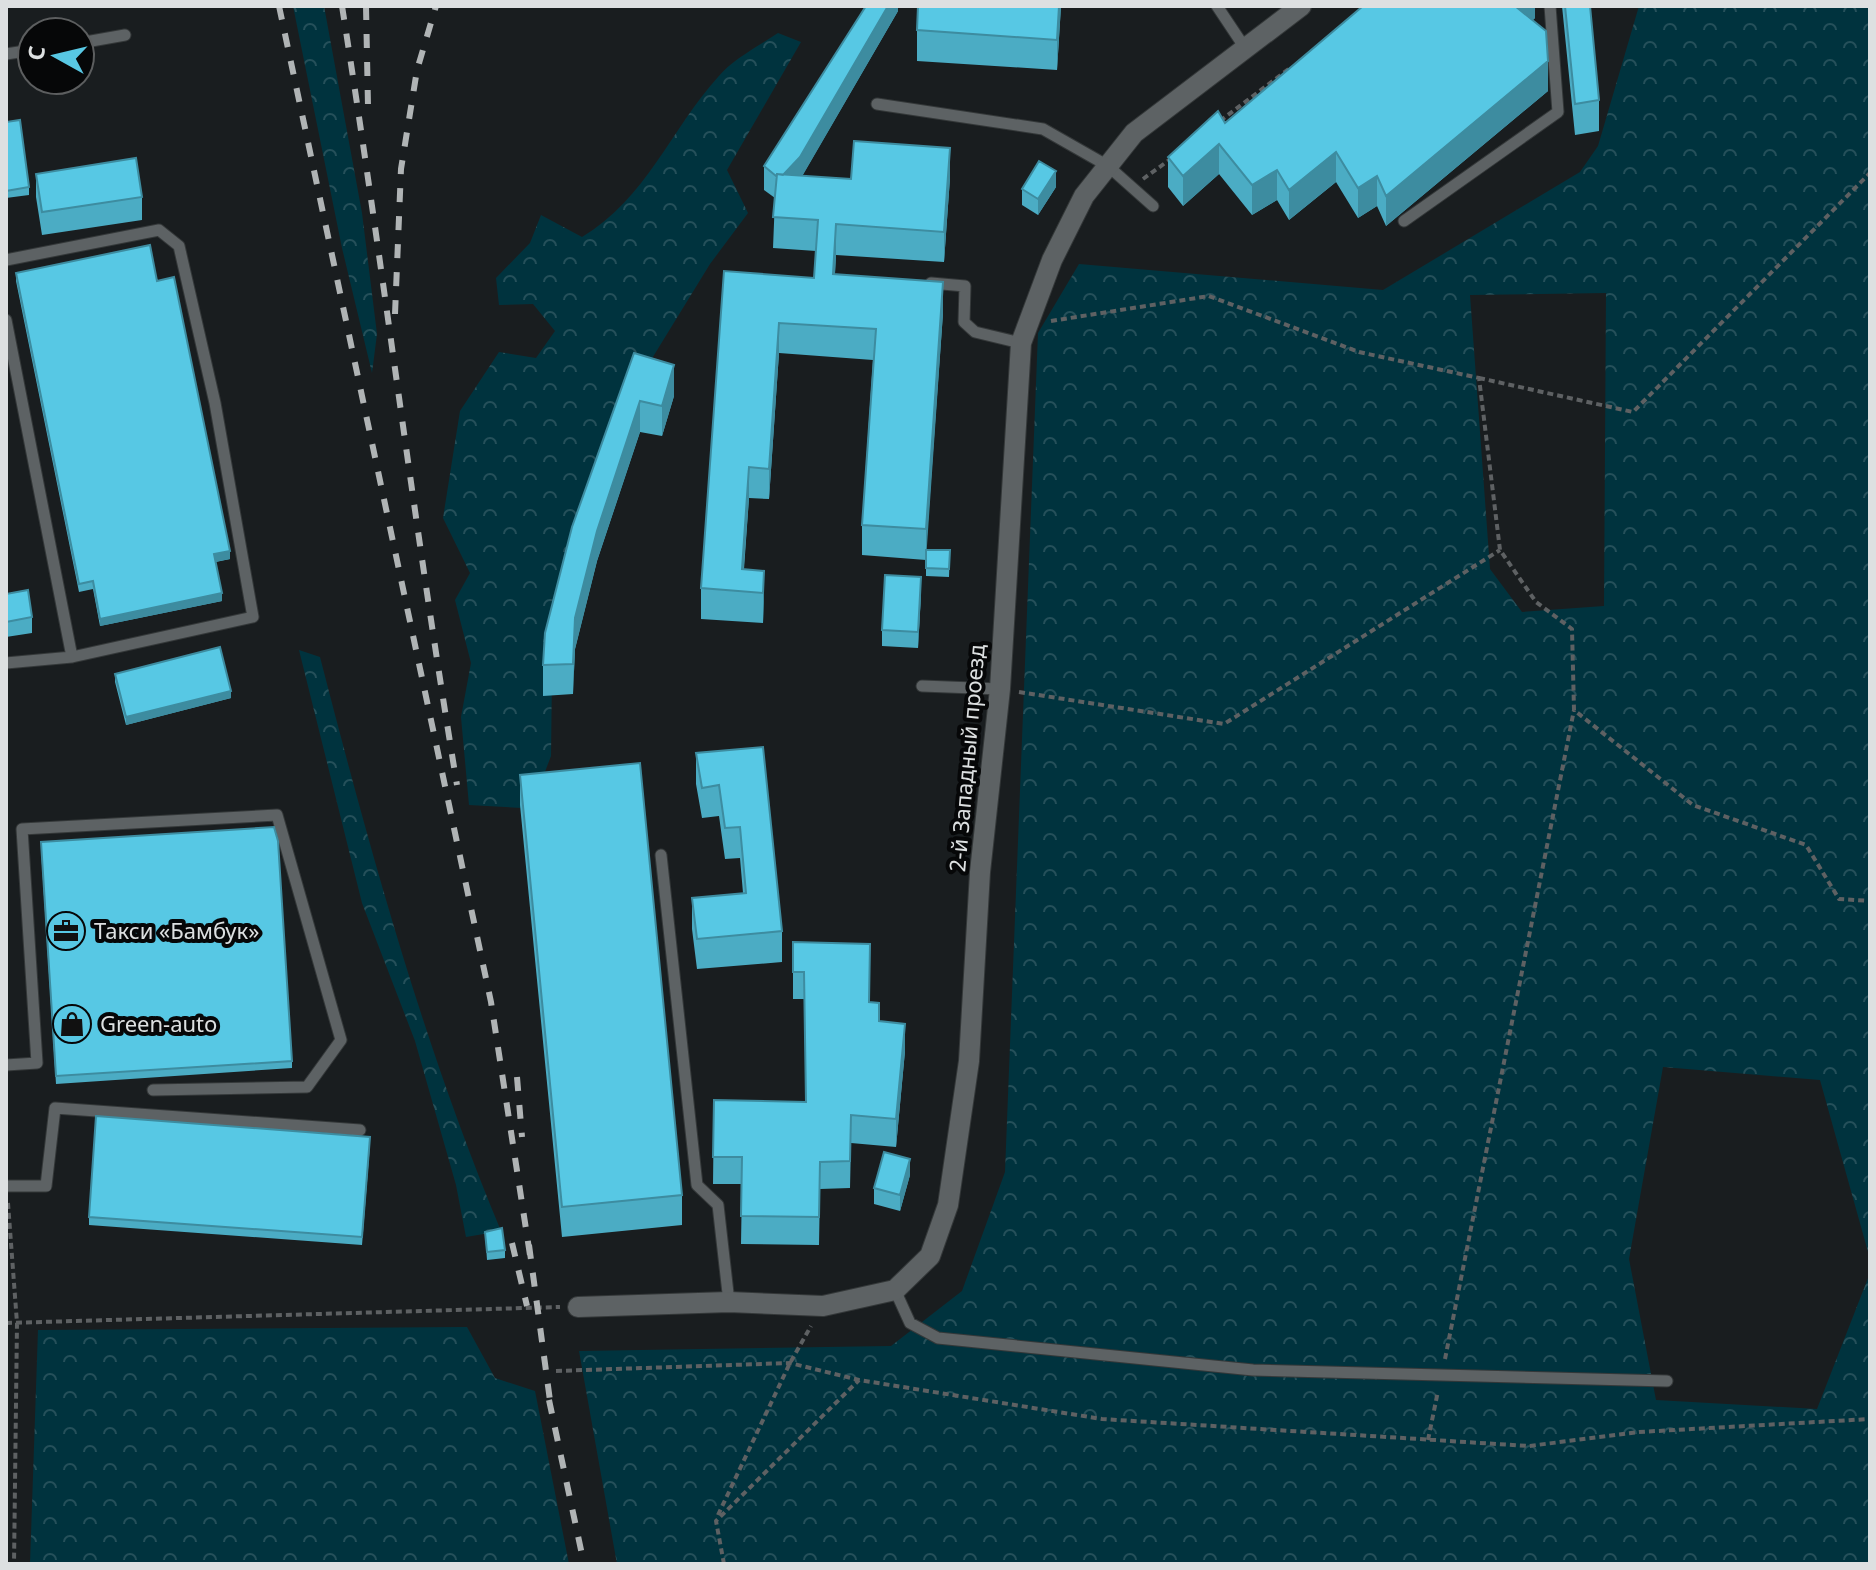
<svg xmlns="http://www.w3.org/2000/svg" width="1876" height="1570" viewBox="0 0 1876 1570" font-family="'Noto Sans',sans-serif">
	<defs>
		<pattern id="forest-crowns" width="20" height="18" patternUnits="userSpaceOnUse" patternTransform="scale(2)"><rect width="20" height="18" fill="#00333e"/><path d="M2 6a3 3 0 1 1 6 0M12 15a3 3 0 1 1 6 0" fill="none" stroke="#25505a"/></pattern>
	</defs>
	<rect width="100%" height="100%" fill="#191d1f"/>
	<!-- forest -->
	<path fill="url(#forest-crowns)" fill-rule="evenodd" d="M 293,6 L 324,6 L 362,213 L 377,334 L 372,373 L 342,248 Z
		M 1639,6 L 1870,6 L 1870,1259 L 1820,1080 L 1663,1067 L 1629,1259 L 1656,1400 L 1817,1409 L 1870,1273 L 1870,1564 L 617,1564 L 579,1351 L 891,1346 L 962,1291 L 1005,1172 L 1038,333 L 1079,264 L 1383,290 L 1580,172 L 1598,146 ZM 1606,293 L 1604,606 L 1522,612 L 1490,569 L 1470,295 Z
		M 778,33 L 801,42 L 727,170 L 748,213 L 710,264 L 643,373 L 552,672 L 551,756 L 538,790 L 522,808 L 469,805 L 461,717 L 471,663 L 455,600 L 470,573 L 443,518 L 460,411 L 499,352 L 536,358 L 555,331 L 533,304 L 499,305 L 496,278 L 530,243 L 541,215 L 582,237 C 646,199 671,129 718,77 C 733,59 759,46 778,33 Z
		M 299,650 L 320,657 C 370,851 424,1047 501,1231 L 466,1237 L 456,1185 L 415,1041 L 362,903 Z
		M 467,1327 L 495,1378 L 535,1391 L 569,1564 L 30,1564 L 38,1330 Z"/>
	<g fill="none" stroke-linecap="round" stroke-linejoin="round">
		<!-- lane casing -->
		<g stroke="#343839" stroke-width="13">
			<path id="lane" d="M 1217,6 L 1245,48
				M 80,43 L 125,35
				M 6,54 L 32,50
				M 877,104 L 1043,129 L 1108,166 L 1153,206
				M 1404,221 L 1558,112 L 1550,6
				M 6,260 L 159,230 L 179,246 L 215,403 L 253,617 L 72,657 L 6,663
				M 931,283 L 965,286 L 964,322 L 975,332 L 1021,343
				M 6,320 L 72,657
				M 922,686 L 1000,689
				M 661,855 L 697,1185 L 718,1205 L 729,1302
				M 6,1065 L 37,1063 L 22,829 L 277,815 L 341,1040 L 307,1087 L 153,1090
				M 6,1186 L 46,1186 L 55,1108 L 360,1130
				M 895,1290 L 910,1323 L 938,1338 L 1253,1370 L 1667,1381"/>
		</g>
		<!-- street casing -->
		<g stroke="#343839" stroke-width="22">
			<path id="street" d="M 578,1307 L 729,1302 L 823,1306 L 895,1290 L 930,1256 L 948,1205 L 969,1061 L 980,872 L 1000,689 L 1021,343 L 1052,260 L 1084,196 L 1134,133 L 1301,6"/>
		</g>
		<!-- path -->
		<path stroke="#5e6163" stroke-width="4" stroke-dasharray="6 4" stroke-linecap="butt" d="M 1220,121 L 1290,68
			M 1143,179 L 1172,158
			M 1051,321 L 1209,296 L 1359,352 L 1479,378 L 1500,550 L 1536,602 L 1572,629 L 1574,710 L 1693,805 L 1806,845 L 1839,899 L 1870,901
			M 1479,378 L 1633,412 L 1870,173
			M 1019,692 L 1224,724 L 1500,550
			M 8,1203 L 17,1323 L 14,1564
			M 6,1323 L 560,1307
			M 1445,1359 L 1574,710
			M 556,1371 L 790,1363 L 859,1380 L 1102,1419 L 1529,1446 L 1639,1432 L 1870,1419
			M 1428,1440 L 1438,1391
			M 718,1515 L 790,1363 L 811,1326
			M 724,1564 L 716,1521 L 859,1380"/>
		<!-- lane -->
		<use href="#lane" stroke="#5d6264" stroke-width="11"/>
		<!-- street -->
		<use href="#street" stroke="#5d6264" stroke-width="20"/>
		<!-- rail -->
		<path stroke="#b0b4b5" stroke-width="6" stroke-dasharray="14 14" stroke-linecap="butt" d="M 279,6 L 491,1002 L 530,1255
			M 342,6 C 383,265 414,526 457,785
			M 366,6 L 368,106
			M 395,314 L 401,169 L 417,70 L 436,6
			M 517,1077 L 522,1137
			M 512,1243 L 527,1306
			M 529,1245 L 551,1408
			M 549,1400 L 584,1564"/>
	</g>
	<!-- wall -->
	<path fill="#4bacc4" d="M 898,6 L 898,11 L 802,176 L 851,179 L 950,178 L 944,262 L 836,255 L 835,274 L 943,313 L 926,550 L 950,550 L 949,577 L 926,576 L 926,560 L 862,555 L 862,525 L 873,360 L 779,353 L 769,499 L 749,498 L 744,569 L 764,571 L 763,623 L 701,619 L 701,588 L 724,271 L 814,278 L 816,251 L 773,248 L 775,198 L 764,190 L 764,166 Z
		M 1061,6 L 1057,70 L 917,61 L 917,30 Z
		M 1535,6 L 1535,18 L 1533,20 L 1548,91 L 1386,226 L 1377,206 L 1358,218 L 1336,182 L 1289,220 L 1277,200 L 1252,215 L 1219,174 L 1183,206 L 1168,187 L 1168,157 L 1225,123 Z
		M 1562,6 L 1590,6 L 1599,100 L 1599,131 L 1575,135 Z
		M 6,122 L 29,187 L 29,195 L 6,198 Z
		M 36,174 L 142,197 L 142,220 L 42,235 L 36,197 Z
		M 1056,187 L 1038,215 L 1022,205 L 1022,189 Z
		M 16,273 L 157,281 L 230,559 L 216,562 L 222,601 L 100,626 L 93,589 L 79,592 L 16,281 Z
		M 634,353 L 674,396 L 662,436 L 640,432 L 597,561 L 575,649 L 573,694 L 543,696 L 543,665 Z
		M 921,593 L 918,648 L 882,646 L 882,630 Z
		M 6,594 L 32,617 L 32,633 L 6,637 Z
		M 115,674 L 231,698 L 126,725 L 115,682 Z
		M 763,747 L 782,931 L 782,962 L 697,969 L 692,929 L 692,898 L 743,893 L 740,858 L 725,859 L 719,816 L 702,818 L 696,784 L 696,753 Z
		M 520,775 L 682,1195 L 682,1225 L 562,1237 L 520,805 Z
		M 41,850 L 292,1061 L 292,1068 L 56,1084 Z
		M 793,942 L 870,1003 L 879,1021 L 905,1051 L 896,1147 L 851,1143 L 850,1188 L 820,1189 L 819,1245 L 741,1244 L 742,1184 L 713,1184 L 714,1100 L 806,1102 L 804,999 L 793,999 Z
		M 370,1145 L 362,1245 L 89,1225 L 89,1217 Z
		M 910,1175 L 900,1211 L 874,1204 L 874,1188 Z
		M 485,1232 L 505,1250 L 505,1258 L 487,1260 Z"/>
	<!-- shaded-wall -->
	<path fill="#3d8ca0" d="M 888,6 L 898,6 L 898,11 L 800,180 L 780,178 Z
		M 1059,6 L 1061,6 L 1057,70 L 1057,40 Z
		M 1515,6 L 1535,6 L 1535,18 L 1515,35 Z
		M 1548,61 L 1548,91 L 1386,226 L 1386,196 Z
		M 1219,144 L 1219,174 L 1183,206 L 1183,176 Z
		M 950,148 L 950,178 L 944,262 L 944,232 Z
		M 1336,152 L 1336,182 L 1289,220 L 1289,190 Z
		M 1277,170 L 1277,200 L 1252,215 L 1252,185 Z
		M 1056,171 L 1056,187 L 1038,215 L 1038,199 Z
		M 1377,176 L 1377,206 L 1358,218 L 1358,188 Z
		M 836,224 L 836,255 L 833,305 L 833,274 Z
		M 943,282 L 943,313 L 926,560 L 926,529 Z
		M 779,323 L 779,353 L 769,499 L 769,469 Z
		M 674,365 L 674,396 L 662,436 L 662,406 Z
		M 640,401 L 640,432 L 597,561 L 575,649 L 573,694 L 575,618 L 597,531 Z
		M 749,467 L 749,498 L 742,591 L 742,569 Z
		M 230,551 L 230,559 L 214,562 L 214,554 Z
		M 764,571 L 764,602 L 763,623 L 763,593 Z
		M 921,577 L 921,593 L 918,648 L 918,632 Z
		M 222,593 L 222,601 L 100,626 L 100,619 Z
		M 231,691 L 231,698 L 126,725 L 126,717 Z
		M 905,1024 L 905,1051 L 896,1147 L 896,1119 Z
		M 910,1159 L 910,1175 L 900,1211 L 900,1195 Z"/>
	<!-- building -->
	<path fill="#57c8e4" stroke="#3d8ca0" stroke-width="2" d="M 866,6 L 888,6 L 800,157 L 783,175 L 777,174 L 776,176 L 764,166 Z
		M 918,6 L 1059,6 L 1057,40 L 917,30 Z
		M 1363,6 L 1515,6 L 1546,31 L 1548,61 L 1386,196 L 1377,176 L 1358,188 L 1336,152 L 1289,190 L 1277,170 L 1252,185 L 1219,144 L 1183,176 L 1168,157 L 1218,111 L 1225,123 Z
		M 1565,6 L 1590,6 L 1599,100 L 1575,104 Z
		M 20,120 L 29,187 L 6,191 L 6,122 Z
		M 854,141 L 950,148 L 944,232 L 836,224 L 833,274 L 943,282 L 926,529 L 862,525 L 876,329 L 779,323 L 769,469 L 749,467 L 742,569 L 764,571 L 763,593 L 701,588 L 724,271 L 814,278 L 818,220 L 773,217 L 777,174 L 851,179 Z
		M 136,158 L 142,197 L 42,212 L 36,174 Z
		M 1039,161 L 1056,171 L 1038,199 L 1022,189 Z
		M 150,245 L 157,281 L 174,277 L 230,551 L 214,554 L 222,593 L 100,619 L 93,581 L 79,584 L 16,273 Z
		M 634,353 L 674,365 L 662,406 L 640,401 L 597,531 L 575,618 L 573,664 L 543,665 L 545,633 L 572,527 Z
		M 926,550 L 950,550 L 949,569 L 926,568 Z
		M 885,575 L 921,577 L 918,632 L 882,630 Z
		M 28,590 L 32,617 L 6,622 L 6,594 Z
		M 220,647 L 231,691 L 126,717 L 115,674 Z
		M 763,747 L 782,931 L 697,939 L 692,898 L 746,893 L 740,827 L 725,828 L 719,785 L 702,788 L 696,753 Z
		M 640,763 L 682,1195 L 562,1207 L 520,775 Z
		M 274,827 L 278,841 L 292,1061 L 56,1076 L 41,842 Z
		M 793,942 L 870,944 L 869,1002 L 879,1003 L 879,1021 L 905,1024 L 896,1119 L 851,1115 L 850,1161 L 820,1162 L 819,1217 L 741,1216 L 742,1157 L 713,1157 L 714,1100 L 806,1102 L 804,972 L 793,972 Z
		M 96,1116 L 370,1137 L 362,1237 L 89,1217 Z
		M 884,1152 L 910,1159 L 900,1195 L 874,1188 Z
		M 502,1228 L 505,1250 L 487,1252 L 485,1232 Z"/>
	<!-- icons -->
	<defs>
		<g id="office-disc" transform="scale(2)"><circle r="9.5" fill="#58c8e4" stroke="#060708"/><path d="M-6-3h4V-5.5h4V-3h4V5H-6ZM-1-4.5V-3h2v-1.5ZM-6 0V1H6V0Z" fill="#111"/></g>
		<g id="shop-disc" transform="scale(2)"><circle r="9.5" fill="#58c8e4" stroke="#060708"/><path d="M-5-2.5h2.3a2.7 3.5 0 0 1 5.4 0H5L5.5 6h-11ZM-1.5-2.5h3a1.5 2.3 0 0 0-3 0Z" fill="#111"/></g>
	</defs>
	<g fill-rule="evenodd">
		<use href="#office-disc" x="66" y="931"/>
		<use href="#shop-disc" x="72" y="1024"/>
	</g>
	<g text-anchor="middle" stroke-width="8" stroke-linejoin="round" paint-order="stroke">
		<!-- street labels -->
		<g font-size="22" fill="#dde0e1" stroke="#060708">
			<text transform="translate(967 758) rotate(-85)" y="8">2-й Западный проезд</text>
		</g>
		<!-- poi labels -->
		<g font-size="22" fill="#dde0e1" stroke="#060708" text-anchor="start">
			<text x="94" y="939">Такси «Бамбук»</text>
			<text x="100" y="1032">Green-auto</text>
		</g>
	</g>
	<!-- border -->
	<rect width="1876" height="1570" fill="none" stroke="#dde0e1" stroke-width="16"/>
	<!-- north arrow -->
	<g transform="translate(56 56) rotate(278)"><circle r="38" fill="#060708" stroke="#5c5e5f" stroke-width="2"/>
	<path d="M0-6L14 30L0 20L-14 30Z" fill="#58c8e4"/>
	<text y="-12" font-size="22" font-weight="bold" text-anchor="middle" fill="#dde0e1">С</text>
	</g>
</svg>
